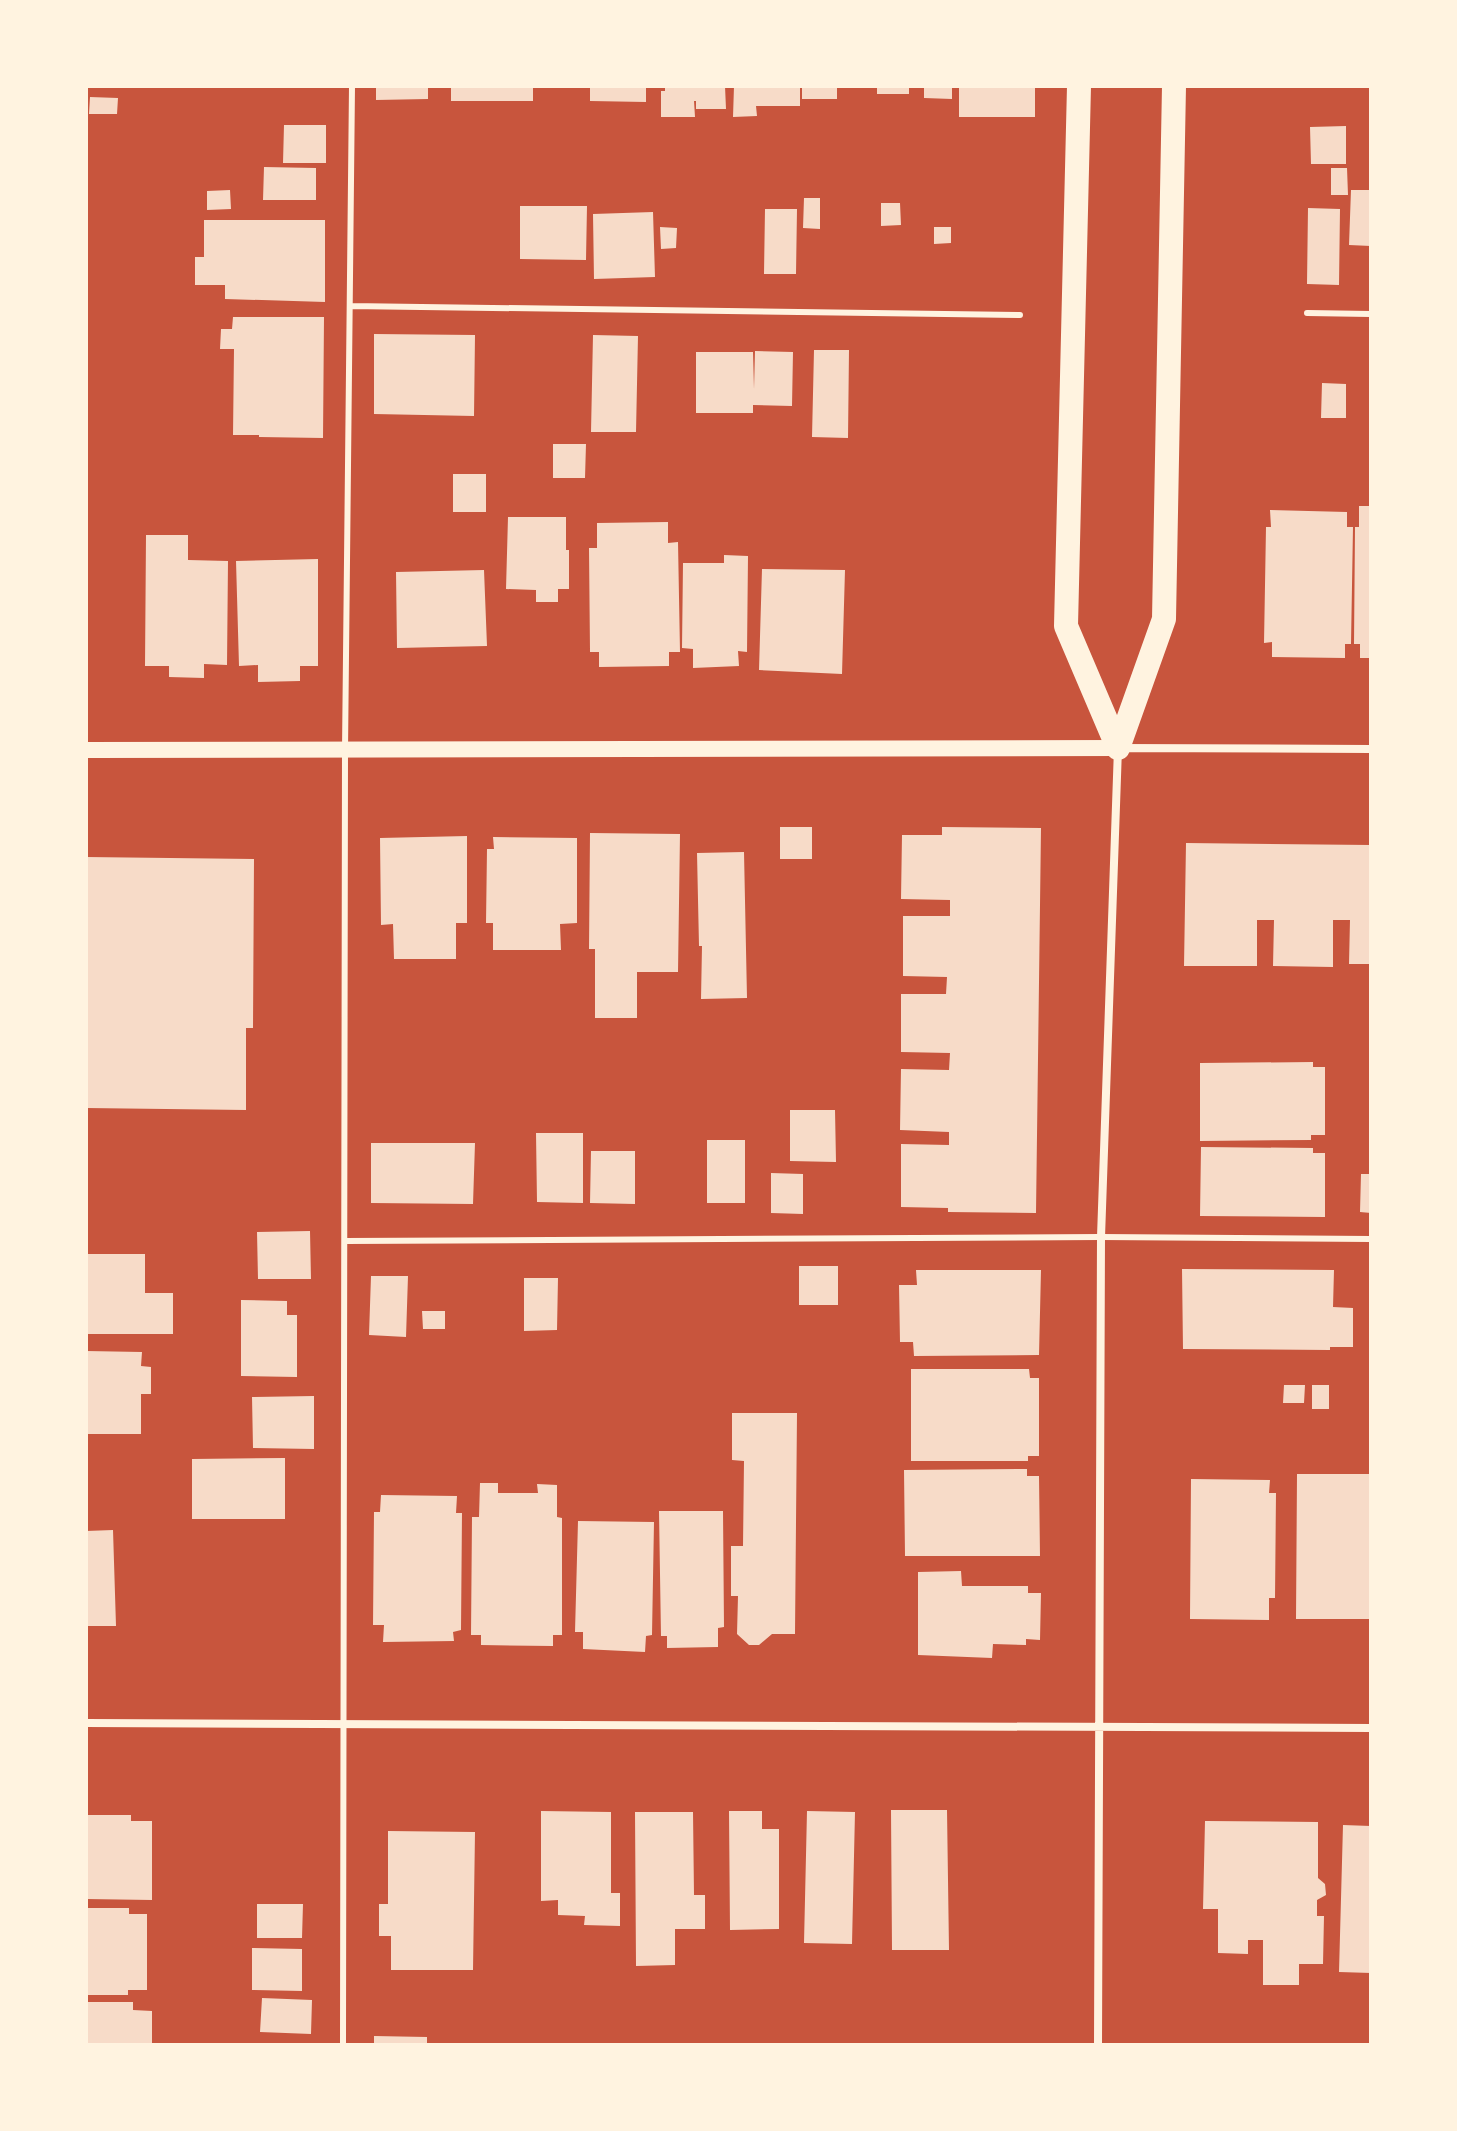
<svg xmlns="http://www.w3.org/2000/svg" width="1457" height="2131" viewBox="0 0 1457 2131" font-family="'Source Sans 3',sans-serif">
	<rect width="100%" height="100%" fill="#c8553d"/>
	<!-- building -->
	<path fill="#f7dbc8" d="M 376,86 L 428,86 L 428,99 L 376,100 Z
		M 451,86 L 533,86 L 533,101 L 451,101 Z
		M 590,86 L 646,86 L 646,102 L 590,101 Z
		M 665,86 L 725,86 L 726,109 L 696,109 L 696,101 L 694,101 L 695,117 L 661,117 L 661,91 L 665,91 Z
		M 734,86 L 800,86 L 800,106 L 756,106 L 757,116 L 733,117 Z
		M 802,86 L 837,86 L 837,99 L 802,99 Z
		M 877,86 L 909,86 L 909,94 L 877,94 Z
		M 924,86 L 952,86 L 952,99 L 924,98 Z
		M 959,86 L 1035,86 L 1035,117 L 959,117 Z
		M 90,97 L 118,98 L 117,114 L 89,114 Z
		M 284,125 L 326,125 L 326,163 L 283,163 Z
		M 1346,126 L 1346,164 L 1311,164 L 1310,127 Z
		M 264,167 L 316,168 L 316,200 L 263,200 Z
		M 1331,168 L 1347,168 L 1348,195 L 1331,195 Z
		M 230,190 L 231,209 L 207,210 L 207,191 Z
		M 1351,190 L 1371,190 L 1371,246 L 1349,245 Z
		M 804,198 L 820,198 L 820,229 L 803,228 Z
		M 881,203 L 900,203 L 901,225 L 881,226 Z
		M 520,206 L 587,206 L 586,260 L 520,259 Z
		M 1308,208 L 1340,209 L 1339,285 L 1307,284 Z
		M 765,209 L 797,209 L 796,274 L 764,274 Z
		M 653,212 L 655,277 L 594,279 L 593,214 Z
		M 204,220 L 325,220 L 325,302 L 225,299 L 225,285 L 195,285 L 195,257 L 204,257 Z
		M 660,227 L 677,228 L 676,248 L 661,249 Z
		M 934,227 L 951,227 L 951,243 L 934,244 Z
		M 233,317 L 324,317 L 323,438 L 259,437 L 259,435 L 233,435 L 234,349 L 220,349 L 221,329 L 232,329 Z
		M 374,334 L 475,335 L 474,416 L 374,414 Z
		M 593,335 L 638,336 L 636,432 L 591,432 Z
		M 814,350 L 849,350 L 848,438 L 812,437 Z
		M 755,351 L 793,352 L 792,406 L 753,405 L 753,413 L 696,413 L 696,352 L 753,352 L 754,389 Z
		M 1322,383 L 1346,384 L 1346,418 L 1321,418 Z
		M 553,444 L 586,444 L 585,478 L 553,478 Z
		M 453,474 L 486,474 L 486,512 L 453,512 Z
		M 1359,506 L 1371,506 L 1371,658 L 1360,658 L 1360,644 L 1354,644 L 1355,527 L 1359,527 Z
		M 1270,510 L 1347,512 L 1347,527 L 1353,527 L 1351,644 L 1345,644 L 1345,658 L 1272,657 L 1272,642 L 1264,643 L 1266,527 L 1271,527 Z
		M 508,517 L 566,517 L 566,550 L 569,550 L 569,589 L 558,589 L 558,602 L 536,602 L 536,590 L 506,589 Z
		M 668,522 L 668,543 L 678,542 L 680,652 L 669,652 L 669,666 L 599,667 L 599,652 L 590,652 L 589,548 L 597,548 L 597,523 Z
		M 146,535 L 188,535 L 188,560 L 228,561 L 227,665 L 204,664 L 204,678 L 169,677 L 169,666 L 145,666 Z
		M 724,555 L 748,556 L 747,652 L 738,651 L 739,666 L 693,668 L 693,649 L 682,648 L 683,563 L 724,563 Z
		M 318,559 L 318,666 L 300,666 L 300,681 L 258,682 L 258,665 L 239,666 L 236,561 Z
		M 762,569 L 845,570 L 842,674 L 759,670 Z
		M 484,570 L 487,646 L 397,648 L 396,572 Z
		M 780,827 L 812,827 L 812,859 L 780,859 Z
		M 942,827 L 1041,828 L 1036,1213 L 948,1212 L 948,1208 L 901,1207 L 901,1144 L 949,1145 L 949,1132 L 900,1130 L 901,1069 L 949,1070 L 950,1053 L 901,1052 L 901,994 L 946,994 L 947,977 L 903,976 L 903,916 L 950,916 L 950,900 L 901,899 L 902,835 L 942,835 Z
		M 590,833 L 680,834 L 678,972 L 637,972 L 637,1018 L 595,1018 L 595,949 L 589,949 Z
		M 467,836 L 467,923 L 456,923 L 456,959 L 394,959 L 393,924 L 381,925 L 380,838 Z
		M 493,837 L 577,838 L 577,923 L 560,924 L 561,950 L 493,950 L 493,923 L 486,923 L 487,849 L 494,849 Z
		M 1186,843 L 1371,845 L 1371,964 L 1349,964 L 1350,920 L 1333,920 L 1333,967 L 1273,966 L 1274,920 L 1257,920 L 1257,966 L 1184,966 Z
		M 744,852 L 747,998 L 701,999 L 702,946 L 699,946 L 697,853 Z
		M 86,857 L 254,859 L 253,1028 L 246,1028 L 246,1110 L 86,1108 Z
		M 1313,1062 L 1313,1067 L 1325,1067 L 1325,1135 L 1311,1135 L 1311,1140 L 1200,1141 L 1200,1063 Z
		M 790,1110 L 835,1110 L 836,1162 L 790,1161 Z
		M 536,1133 L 583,1133 L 583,1203 L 537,1202 Z
		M 707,1140 L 745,1140 L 745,1203 L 707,1203 Z
		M 371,1143 L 475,1143 L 473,1204 L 371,1203 Z
		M 1201,1147 L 1313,1148 L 1313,1153 L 1325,1153 L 1325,1217 L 1200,1216 Z
		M 591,1151 L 635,1151 L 635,1204 L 590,1203 Z
		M 771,1173 L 803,1174 L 803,1214 L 771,1213 Z
		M 1361,1174 L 1371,1174 L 1371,1213 L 1360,1212 Z
		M 310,1231 L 311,1279 L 258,1279 L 257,1232 Z
		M 86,1254 L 145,1254 L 145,1293 L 173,1293 L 173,1334 L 86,1334 Z
		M 799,1266 L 838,1266 L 838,1305 L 799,1305 Z
		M 1182,1269 L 1334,1270 L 1333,1307 L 1353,1308 L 1353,1347 L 1330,1347 L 1330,1350 L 1183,1349 Z
		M 916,1270 L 1041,1270 L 1039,1355 L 914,1356 L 913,1342 L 900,1342 L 899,1285 L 917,1285 Z
		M 371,1276 L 408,1276 L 406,1337 L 369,1335 Z
		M 524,1278 L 558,1278 L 557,1330 L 524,1331 Z
		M 241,1300 L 287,1301 L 287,1315 L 297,1315 L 297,1377 L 241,1376 Z
		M 422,1311 L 445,1311 L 445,1329 L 423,1329 Z
		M 86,1351 L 142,1352 L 141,1366 L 151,1367 L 151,1394 L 141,1394 L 141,1434 L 86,1434 Z
		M 911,1369 L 1029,1369 L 1030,1378 L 1039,1378 L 1039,1456 L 1028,1456 L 1028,1461 L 911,1461 Z
		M 1284,1385 L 1305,1385 L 1304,1403 L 1283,1403 Z
		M 1312,1385 L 1329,1385 L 1329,1409 L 1312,1409 Z
		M 314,1396 L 314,1449 L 253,1448 L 252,1397 Z
		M 732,1413 L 797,1413 L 795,1634 L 772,1634 L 759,1645 L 749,1645 L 737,1634 L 738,1596 L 731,1596 L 731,1546 L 743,1546 L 744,1461 L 732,1460 Z
		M 285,1458 L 285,1519 L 192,1519 L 192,1459 Z
		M 1027,1469 L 1027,1476 L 1039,1476 L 1040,1556 L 905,1556 L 904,1470 Z
		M 1297,1474 L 1371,1474 L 1371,1619 L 1296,1619 Z
		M 1191,1479 L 1270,1480 L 1269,1493 L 1276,1493 L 1275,1598 L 1269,1598 L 1269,1620 L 1190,1619 Z
		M 480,1483 L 498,1483 L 498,1493 L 538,1493 L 537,1484 L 557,1485 L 557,1517 L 562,1518 L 562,1635 L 553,1635 L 553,1646 L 481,1645 L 481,1635 L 471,1635 L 472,1517 L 479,1517 Z
		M 381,1495 L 457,1496 L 456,1513 L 462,1513 L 461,1630 L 453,1632 L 454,1641 L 383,1642 L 384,1625 L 373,1625 L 374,1512 L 380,1512 Z
		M 659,1511 L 723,1511 L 724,1627 L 718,1628 L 718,1647 L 667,1648 L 667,1636 L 661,1636 Z
		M 578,1521 L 654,1522 L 652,1635 L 646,1636 L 645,1652 L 583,1649 L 583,1632 L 575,1632 Z
		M 113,1530 L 116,1626 L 86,1626 L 86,1531 Z
		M 961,1571 L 962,1586 L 1028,1586 L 1028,1593 L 1041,1593 L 1040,1640 L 1026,1639 L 1026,1645 L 993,1644 L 992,1658 L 918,1655 L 918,1572 Z
		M 891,1810 L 947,1810 L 949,1950 L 892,1950 Z
		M 541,1811 L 611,1812 L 611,1893 L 620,1893 L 620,1926 L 584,1925 L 585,1916 L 558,1915 L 558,1900 L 541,1901 Z
		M 729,1811 L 762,1811 L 762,1829 L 779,1829 L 779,1929 L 730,1930 Z
		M 807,1811 L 855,1812 L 852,1944 L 804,1943 Z
		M 635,1812 L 693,1812 L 694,1895 L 705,1895 L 705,1929 L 675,1929 L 675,1965 L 636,1966 Z
		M 86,1815 L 131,1815 L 131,1821 L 152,1821 L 152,1900 L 86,1899 Z
		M 1205,1821 L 1318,1822 L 1318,1878 L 1325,1884 L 1326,1895 L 1317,1900 L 1317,1916 L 1324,1916 L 1323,1964 L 1299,1964 L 1299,1985 L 1263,1985 L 1263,1940 L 1248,1940 L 1248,1954 L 1218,1953 L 1218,1909 L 1203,1909 Z
		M 1343,1825 L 1371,1826 L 1371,1973 L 1339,1972 Z
		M 388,1831 L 475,1832 L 473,1970 L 391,1970 L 391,1936 L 379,1936 L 379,1904 L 388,1904 Z
		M 257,1904 L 303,1904 L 302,1938 L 257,1938 Z
		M 86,1908 L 129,1908 L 129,1914 L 147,1914 L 147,1990 L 128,1990 L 128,1995 L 86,1995 Z
		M 252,1948 L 302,1949 L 302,1991 L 252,1990 Z
		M 262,1998 L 312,2000 L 311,2034 L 260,2032 Z
		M 86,2002 L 133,2002 L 133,2010 L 152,2011 L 152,2045 L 86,2045 Z
		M 374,2036 L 427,2037 L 427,2045 L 374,2045 Z"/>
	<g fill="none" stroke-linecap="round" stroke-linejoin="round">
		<!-- service -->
		<path stroke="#fff3e0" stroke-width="6" d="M 350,306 L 1020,315
			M 1307,313 L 1371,314
			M 345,1241 L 1101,1237 L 1371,1239
			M 343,2045 L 345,751 L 352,86"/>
		<!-- minor -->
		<path stroke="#fff3e0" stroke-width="8" d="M 86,1723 L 1371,1728
			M 1098,2045 L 1101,1237 L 1118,748 L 1371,749"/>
		<!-- secondary -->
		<path stroke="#fff3e0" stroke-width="16" d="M 86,750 L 1118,748"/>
		<!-- motorway -->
		<path stroke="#fff3e0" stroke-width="24" d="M 1079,86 L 1066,626 L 1118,748
			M 1118,748 L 1164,619 L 1174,86"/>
	</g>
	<!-- border -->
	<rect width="1457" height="2131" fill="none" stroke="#fff3e0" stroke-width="176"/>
</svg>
